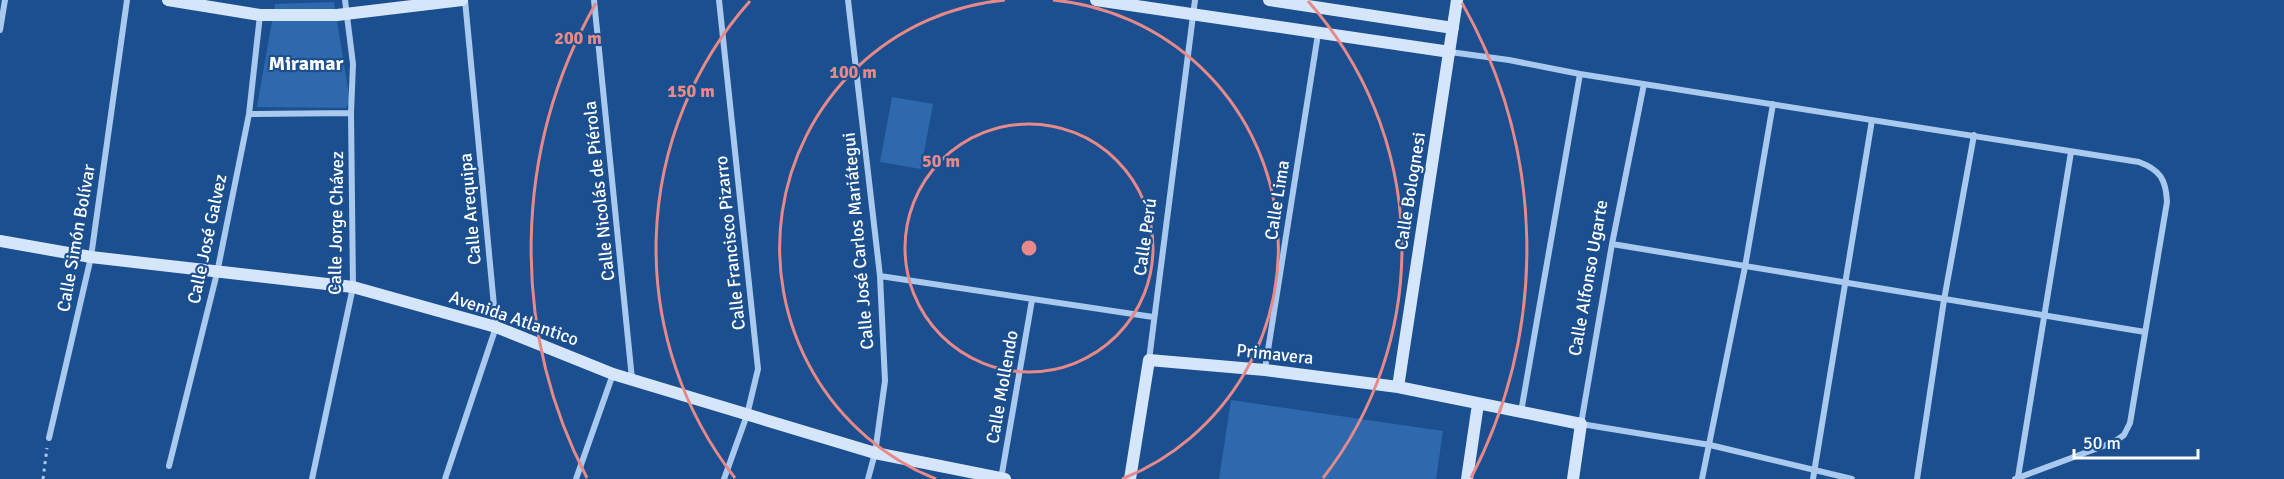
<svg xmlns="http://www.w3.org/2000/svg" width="2284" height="479" viewBox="0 0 2284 479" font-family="Signika,sans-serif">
	<rect width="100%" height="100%" fill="#1b4f8f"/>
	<!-- green -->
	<path fill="#2e69ad" d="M 334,2 L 350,101 L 346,108 L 257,107 L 275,4 Z
		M 892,97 L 933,104 L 921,169 L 880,162 Z
		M 1231,400 L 1443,431 L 1436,479 L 1219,479 Z"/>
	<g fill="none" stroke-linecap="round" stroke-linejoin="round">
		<!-- path -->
		<path stroke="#a9c9ee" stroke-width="3" stroke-dasharray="3 4.5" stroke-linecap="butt" d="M 43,479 L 47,448"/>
		<!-- street -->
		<path stroke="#a9c9ee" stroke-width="6" d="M 594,0 L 632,379
			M 719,0 L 758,369 L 747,415 L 724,479
			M 848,0 L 880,276 L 885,381 L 875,453 L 868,479
			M 0,30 L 5,0
			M 1450,52 L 1509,60 L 1580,74 L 2139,162 C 2160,170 2166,179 2167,202 L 2130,423 L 2124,435 L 2114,442 L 2015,479
			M 1644,84 L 1612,244 L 1581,424 L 1710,445 L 1852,479
			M 249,114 L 351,113
			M 1612,244 L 2145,332
			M 880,276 L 1153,317
			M 1149,360 L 1195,0
			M 1265,369 L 1318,34
			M 1521,412 L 1580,74
			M 49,438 L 91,257 L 127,0
			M 169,466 L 217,273 L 249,114 L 260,15
			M 2018,477 L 2071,152
			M 312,479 L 353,287 L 351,113 L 353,64 L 345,0
			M 445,479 L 496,327 L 465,0
			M 576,479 L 613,374
			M 1001,479 L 1032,300
			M 1702,479 L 1745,267 L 1773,104
			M 1813,479 L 1872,120
			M 1917,479 L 1944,300 L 1974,135"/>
		<!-- secondary -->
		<path stroke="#d6e6fa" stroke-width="12" d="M 168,0 L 260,15 L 337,15 L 462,0
			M 1096,0 L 1450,52
			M 1269,0 L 1453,28
			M 0,241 L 91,257 L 353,287 L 496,327 L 613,374 L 875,453 L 1005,479
			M 1398,387 L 1457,0
			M 1130,479 L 1149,360 L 1265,370 L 1398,387 L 1581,424 L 1573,479
			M 1467,479 L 1478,404"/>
	</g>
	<!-- distance rings -->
	<g fill="none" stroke="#e88989" stroke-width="3">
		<circle cx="1029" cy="248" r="124"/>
		<path d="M936 479A249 249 0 0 1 1005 0M1053 0A249 249 0 0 1 1122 479"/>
		<path d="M735 478A373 373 0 0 1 750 1M1308 1A373 373 0 0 1 1323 478"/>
		<path d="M587 478A498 498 0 0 1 596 3M1462 3A498 498 0 0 1 1471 478"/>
	</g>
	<g text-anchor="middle" stroke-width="4.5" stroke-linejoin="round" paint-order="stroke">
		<!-- street labels -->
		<g font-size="18" fill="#fff" stroke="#1b4f8f">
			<text transform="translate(599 191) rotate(-96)" y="6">Calle Nicolás de Piérola</text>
			<text transform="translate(1410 191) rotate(-81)" y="6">Calle Bolognesi</text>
			<text transform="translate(1277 200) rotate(-81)" y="6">Calle Lima</text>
			<text transform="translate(470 209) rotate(-95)" y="6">Calle Arequipa</text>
			<text transform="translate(336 223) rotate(-89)" y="6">Calle Jorge Chávez</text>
			<text transform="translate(1145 237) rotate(-82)" y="6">Calle Perú</text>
			<text transform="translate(76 238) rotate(-80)" y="6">Calle Simón Bolívar</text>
			<text transform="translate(207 239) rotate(-78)" y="6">Calle José Galvez</text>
			<text transform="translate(858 241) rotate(-95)" y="6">Calle José Carlos Mariátegui</text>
			<text transform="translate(730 243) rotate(-96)" y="6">Calle Francisco Pizarro</text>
			<text transform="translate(1588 278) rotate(-80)" y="6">Calle Alfonso Ugarte</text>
			<text transform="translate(514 318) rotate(19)" y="6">Avenida Atlantico</text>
			<text transform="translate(1275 354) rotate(6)" y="6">Primavera</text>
			<text transform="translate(1002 387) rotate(-80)" y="6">Calle Mollendo</text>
		</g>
		<!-- neighbourhood labels -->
		<g font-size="20" font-weight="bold" fill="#fff" stroke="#1b4f8f">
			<text x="306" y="70">Miramar</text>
		</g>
	</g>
	<circle cx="1029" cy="248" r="9" fill="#e88989" stroke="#1b4f8f" stroke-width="3"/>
	<g font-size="18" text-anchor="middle" font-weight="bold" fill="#e88989" stroke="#1b4f8f" stroke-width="4.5" stroke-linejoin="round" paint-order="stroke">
		<text x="578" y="44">200 m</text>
		<text x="853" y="78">100 m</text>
		<text x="691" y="97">150 m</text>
		<text x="941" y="167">50 m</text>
	</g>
	<!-- scale -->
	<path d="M2074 449v9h124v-9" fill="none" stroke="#ffffff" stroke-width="3"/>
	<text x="2083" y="449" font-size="18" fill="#ffffff" stroke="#1b4f8f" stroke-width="4.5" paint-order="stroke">50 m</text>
</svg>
